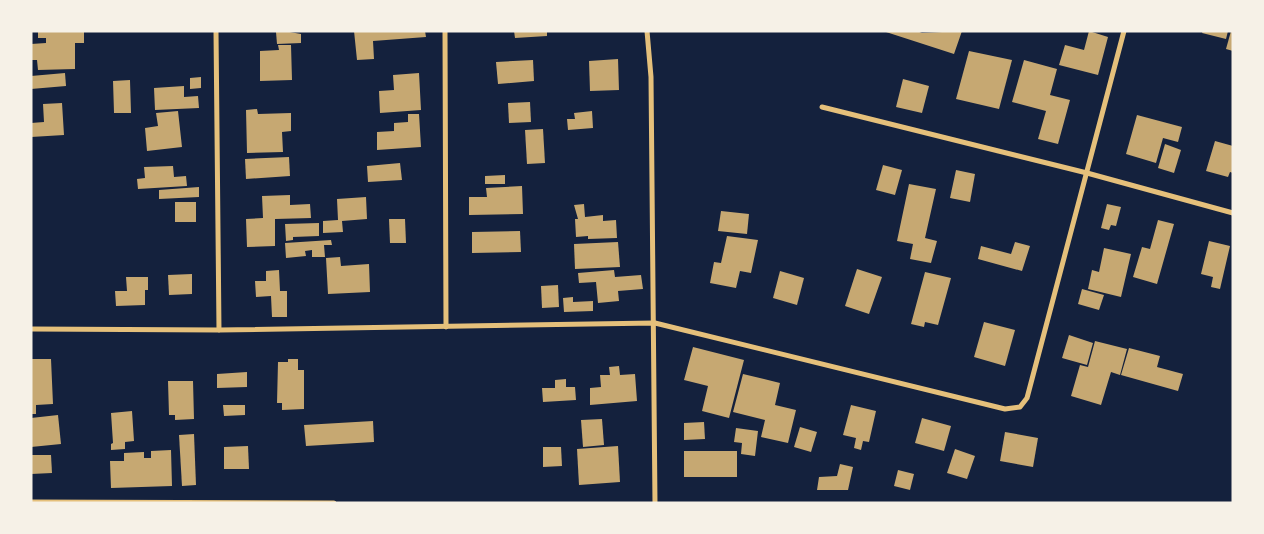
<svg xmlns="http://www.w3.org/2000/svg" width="1264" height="534" font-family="'Asap Condensed',sans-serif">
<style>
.building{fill:#c6a872}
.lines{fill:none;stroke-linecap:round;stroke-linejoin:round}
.minor{stroke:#e5c07b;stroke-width:5}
</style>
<rect width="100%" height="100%" fill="#14213d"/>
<g class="building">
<path d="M 38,31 L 84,31 L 84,43 L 75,43 L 75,69 L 38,70 L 37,60 L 31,60 L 31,44 L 46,43 L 46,38 L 38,38 Z"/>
<path d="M 284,31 L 301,34 L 301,43 L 277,44 L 276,32 Z"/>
<path d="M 354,31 L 425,31 L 426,37 L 373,41 L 374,59 L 357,60 Z"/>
<path d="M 514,31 L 547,31 L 547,36 L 515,38 Z"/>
<path d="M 917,31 L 922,33 L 962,31 L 954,54 L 886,32 Z"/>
<path d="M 1089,31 L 1108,37 L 1098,75 L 1059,65 L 1065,45 L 1084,50 Z"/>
<path d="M 1203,31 L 1228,31 L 1226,39 L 1202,33 Z"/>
<path d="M 1231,31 L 1233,31 L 1233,51 L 1226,49 Z"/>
<path d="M 278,45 L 291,45 L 292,80 L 260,81 L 260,51 L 279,50 Z"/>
<path d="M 969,51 L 1012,60 L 999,109 L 956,99 Z"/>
<path d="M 618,59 L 619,90 L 590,91 L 589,61 Z"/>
<path d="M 533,60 L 534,81 L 498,84 L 496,62 Z"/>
<path d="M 1024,60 L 1057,69 L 1050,95 L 1070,100 L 1058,144 L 1038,139 L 1046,111 L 1012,102 Z"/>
<path d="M 65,73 L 66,86 L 31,89 L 31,76 Z"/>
<path d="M 419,73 L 421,110 L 380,113 L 379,91 L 394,90 L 393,75 Z"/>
<path d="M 201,77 L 201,88 L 190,89 L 190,78 Z"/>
<path d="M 903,79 L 929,86 L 922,113 L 896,107 Z"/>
<path d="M 130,80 L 131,113 L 114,113 L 113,81 Z"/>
<path d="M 184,86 L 184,97 L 198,96 L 199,108 L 155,110 L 154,88 Z"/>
<path d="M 530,102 L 531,122 L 509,123 L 508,103 Z"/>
<path d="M 62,103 L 64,135 L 31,137 L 31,123 L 44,122 L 43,104 Z"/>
<path d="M 257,109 L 258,114 L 291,113 L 291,131 L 282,132 L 283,152 L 247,153 L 246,110 Z"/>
<path d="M 178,111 L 182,147 L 147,151 L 145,128 L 158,126 L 156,113 Z"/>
<path d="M 592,111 L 593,128 L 568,130 L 567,119 L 575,119 L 574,113 Z"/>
<path d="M 408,114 L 419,114 L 421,147 L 377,150 L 377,132 L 394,131 L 394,123 L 408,122 Z"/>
<path d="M 1137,115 L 1182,127 L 1178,142 L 1163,138 L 1156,163 L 1126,154 Z"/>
<path d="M 543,129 L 545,163 L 527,164 L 525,130 Z"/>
<path d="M 1215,141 L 1233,146 L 1233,173 L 1230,172 L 1228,177 L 1206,171 Z"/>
<path d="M 1165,144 L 1181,150 L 1174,173 L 1158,168 Z"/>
<path d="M 289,157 L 290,176 L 246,179 L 245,159 Z"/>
<path d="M 400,163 L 402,180 L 368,182 L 367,166 Z"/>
<path d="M 883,165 L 902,170 L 895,195 L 876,190 Z"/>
<path d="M 173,166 L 174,177 L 186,176 L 187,186 L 138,189 L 137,179 L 145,178 L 144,167 Z"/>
<path d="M 956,170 L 975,174 L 970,202 L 950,198 Z"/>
<path d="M 505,175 L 505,184 L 485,184 L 485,176 Z"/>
<path d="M 909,184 L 936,189 L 925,238 L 937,241 L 931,263 L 910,259 L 913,244 L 897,241 Z"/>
<path d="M 522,186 L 523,214 L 469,215 L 469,197 L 487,197 L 486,188 Z"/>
<path d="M 199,187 L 199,197 L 159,199 L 159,190 Z"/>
<path d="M 290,195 L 290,205 L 310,204 L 311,218 L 275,219 L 275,246 L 247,247 L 246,219 L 263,218 L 262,196 Z"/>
<path d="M 366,197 L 367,219 L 342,221 L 343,232 L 323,233 L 323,221 L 338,220 L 337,199 Z"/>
<rect x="175" y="202" width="21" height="20"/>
<path d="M 584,204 L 585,217 L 603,215 L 603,221 L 616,220 L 617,238 L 588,239 L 588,236 L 576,237 L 575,219 L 578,219 L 574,205 Z"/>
<path d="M 1107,204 L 1121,207 L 1116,226 L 1111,225 L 1109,230 L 1101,228 Z"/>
<path d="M 721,211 L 749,214 L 747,234 L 718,231 Z"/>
<path d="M 389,219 L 405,219 L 406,243 L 390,243 Z"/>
<path d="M 1158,220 L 1174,224 L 1157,284 L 1133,277 L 1142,247 L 1150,249 Z"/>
<path d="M 319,223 L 319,236 L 293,237 L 293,240 L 286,241 L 285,224 Z"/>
<path d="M 520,231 L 521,252 L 472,253 L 472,232 Z"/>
<path d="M 727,236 L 758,240 L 751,273 L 740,271 L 736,288 L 710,283 L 714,262 L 721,263 Z"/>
<path d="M 331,240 L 332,245 L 324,245 L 325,257 L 312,257 L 312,250 L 305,251 L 306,256 L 286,258 L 285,243 Z"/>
<path d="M 1209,241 L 1230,246 L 1220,289 L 1211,287 L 1213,277 L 1201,274 Z"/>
<path d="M 618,242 L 620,267 L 575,269 L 574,244 Z"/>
<path d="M 1015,242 L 1030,246 L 1022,271 L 978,259 L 981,246 L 1011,254 Z"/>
<path d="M 1104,248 L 1131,254 L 1121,297 L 1088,289 L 1092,270 L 1099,272 Z"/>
<path d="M 340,257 L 341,266 L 369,264 L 370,292 L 328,294 L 326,258 Z"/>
<path d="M 857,269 L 882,277 L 869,314 L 845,306 Z"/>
<path d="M 279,270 L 280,291 L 287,291 L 287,317 L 272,317 L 271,296 L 256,297 L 255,281 L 266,281 L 266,271 Z"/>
<path d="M 614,270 L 615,277 L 641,275 L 643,289 L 618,291 L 619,301 L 598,303 L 596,282 L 579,283 L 578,273 Z"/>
<path d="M 780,271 L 804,278 L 797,305 L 773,298 Z"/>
<path d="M 925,272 L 951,278 L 938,325 L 925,322 L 924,327 L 911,324 Z"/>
<path d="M 192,274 L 192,294 L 169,295 L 168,275 Z"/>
<path d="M 126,277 L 148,277 L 148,290 L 145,290 L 145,305 L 116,306 L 115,291 L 127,291 Z"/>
<path d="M 558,285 L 559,307 L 542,308 L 541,286 Z"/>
<path d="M 1082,289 L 1104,295 L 1099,310 L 1078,304 Z"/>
<path d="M 573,297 L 573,302 L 593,301 L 593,311 L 564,312 L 563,298 Z"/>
<path d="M 984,322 L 1015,330 L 1005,366 L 974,357 Z"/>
<path d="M 1069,335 L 1093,343 L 1087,365 L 1062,358 Z"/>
<path d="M 1095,341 L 1127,349 L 1120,375 L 1111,372 L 1101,405 L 1071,396 L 1080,365 L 1088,367 Z"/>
<path d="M 693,347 L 744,360 L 729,418 L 702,411 L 708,386 L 684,380 Z"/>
<path d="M 1129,348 L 1160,356 L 1157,367 L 1183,374 L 1178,391 L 1121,375 Z"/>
<path d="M 31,359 L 51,359 L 53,404 L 36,405 L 36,414 L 31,414 Z"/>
<path d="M 288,359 L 298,359 L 298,370 L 304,370 L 304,409 L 282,410 L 282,403 L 277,403 L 278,362 L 288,362 Z"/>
<path d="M 619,366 L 620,375 L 635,374 L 637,401 L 590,405 L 590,388 L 601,387 L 600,375 L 610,375 L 609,367 Z"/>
<path d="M 247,372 L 247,387 L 217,388 L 217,374 Z"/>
<path d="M 743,374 L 780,383 L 775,405 L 796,410 L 788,443 L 761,437 L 765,420 L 733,412 Z"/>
<path d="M 566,379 L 566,387 L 575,387 L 576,400 L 543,402 L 542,388 L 555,388 L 555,380 Z"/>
<path d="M 168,381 L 193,381 L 194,419 L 175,420 L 175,415 L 169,415 Z"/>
<path d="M 223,405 L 245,405 L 245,415 L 224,416 Z"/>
<path d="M 851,405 L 876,411 L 869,442 L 863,441 L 861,450 L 854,448 L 856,438 L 843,435 Z"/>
<path d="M 132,411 L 134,441 L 125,442 L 125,449 L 111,450 L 111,444 L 113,443 L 111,413 Z"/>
<path d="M 58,415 L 61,444 L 31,447 L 31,418 Z"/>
<path d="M 922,418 L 951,426 L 944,451 L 915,443 Z"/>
<path d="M 602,419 L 604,445 L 583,447 L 581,420 Z"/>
<path d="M 373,421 L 374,442 L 306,446 L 304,425 Z"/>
<path d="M 704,422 L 705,439 L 684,440 L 684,423 Z"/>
<path d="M 800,427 L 817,432 L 811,452 L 794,447 Z"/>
<path d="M 736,428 L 758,431 L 755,456 L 741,454 L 742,443 L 734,442 Z"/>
<path d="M 1005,432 L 1038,438 L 1033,467 L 1000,461 Z"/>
<path d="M 194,434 L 196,485 L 182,486 L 179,435 Z"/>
<path d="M 248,446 L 249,469 L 224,469 L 224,447 Z"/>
<path d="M 618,446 L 620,482 L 579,485 L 577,449 Z"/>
<path d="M 543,447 L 561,447 L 562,466 L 543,467 Z"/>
<path d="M 955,449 L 975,456 L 967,479 L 947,473 Z"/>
<path d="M 171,450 L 172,486 L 111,488 L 110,461 L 124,461 L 124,453 L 144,452 L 144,458 L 151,458 L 151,451 Z"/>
<rect x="684" y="451" width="53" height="26"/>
<path d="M 31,455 L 51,455 L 52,473 L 31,474 Z"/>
<path d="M 840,464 L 853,467 L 848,490 L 817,490 L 819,477 L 837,476 Z"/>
<path d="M 898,470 L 914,474 L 910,490 L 894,486 Z"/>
</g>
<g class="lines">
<g class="minor">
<path d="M 216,31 L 219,330"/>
<path d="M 445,31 L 446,327"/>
<path d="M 647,31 L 651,77 L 655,503"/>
<path d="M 822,107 L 1087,173 L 1233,213"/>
<path d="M 31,329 L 219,330 L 655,323 L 1005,409 L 1020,407 L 1027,398 L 1124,31"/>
<path d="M 31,502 L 334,503"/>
</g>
</g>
<rect width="1264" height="534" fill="none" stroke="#f6f1e7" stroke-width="65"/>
</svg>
